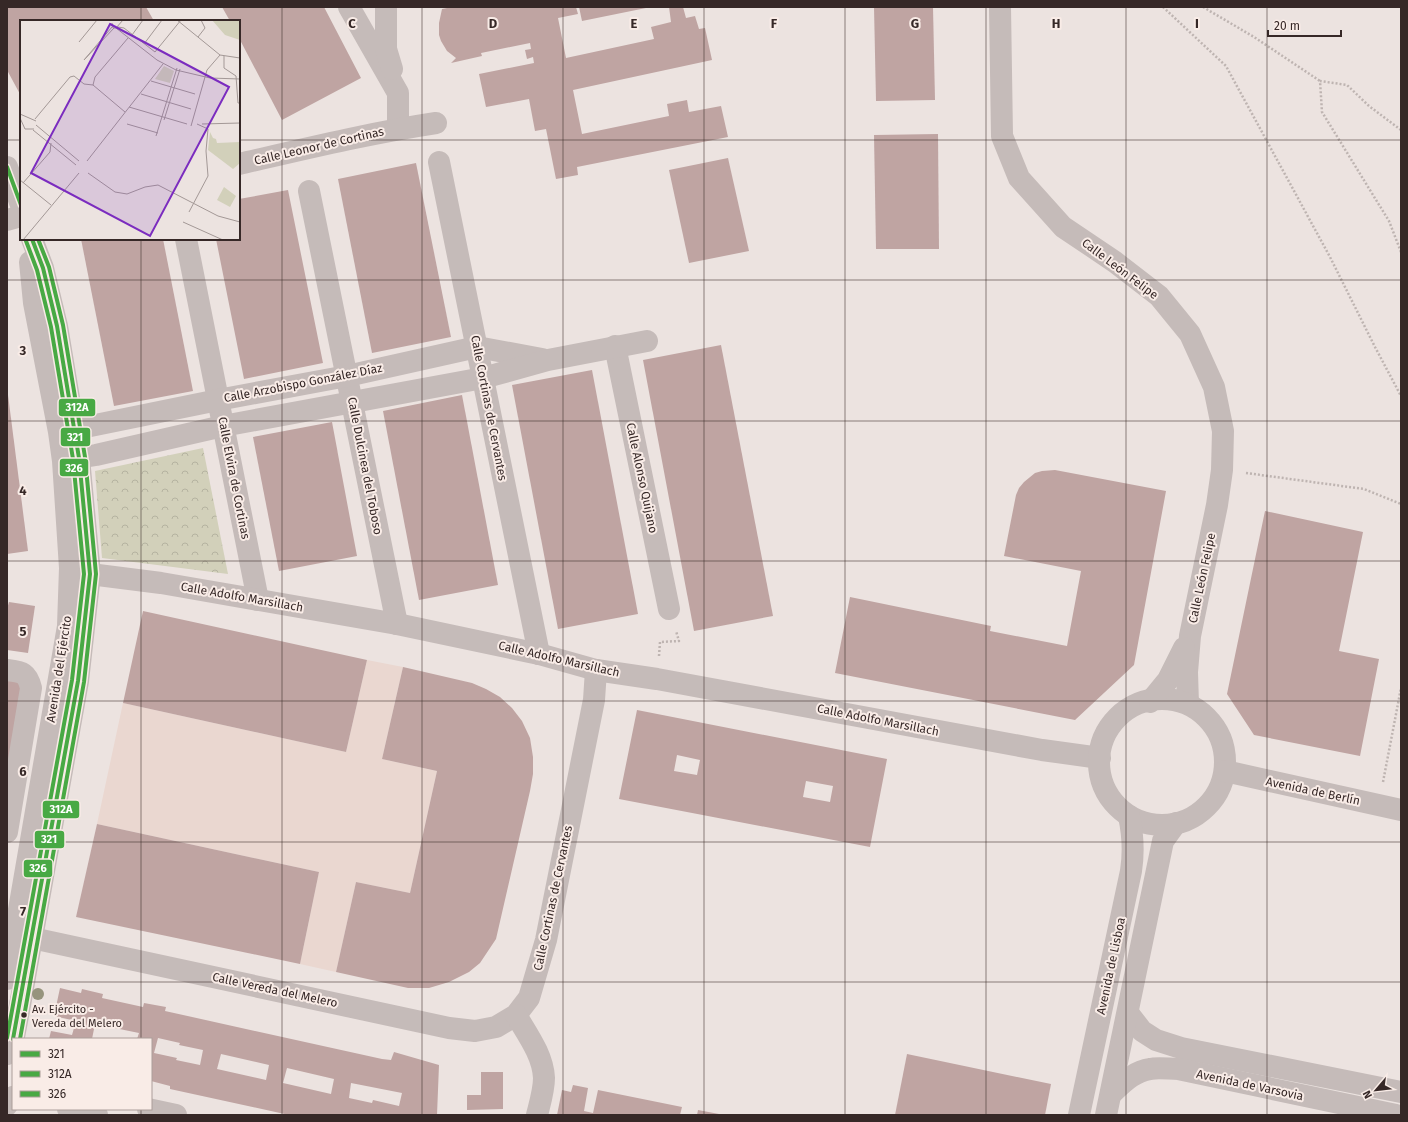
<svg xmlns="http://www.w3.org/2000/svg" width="1408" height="1122" font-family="'Fira Sans',sans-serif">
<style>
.forest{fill:url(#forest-crowns)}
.plaza{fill:#ead7d0}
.building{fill:#bfa4a2;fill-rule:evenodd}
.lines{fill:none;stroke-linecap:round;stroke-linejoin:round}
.path{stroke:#beb4b1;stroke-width:2.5;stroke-dasharray:2 2;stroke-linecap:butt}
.minor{stroke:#c5bbb9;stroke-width:22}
.bus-1-casing{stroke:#f9ece7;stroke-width:7}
.bus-2-casing{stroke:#f9ece7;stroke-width:7}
.bus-3-casing{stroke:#f9ece7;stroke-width:7}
.bus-1{stroke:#48a944;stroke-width:4}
.bus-2{stroke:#48a944;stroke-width:4}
.bus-3{stroke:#48a944;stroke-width:4}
.tree{fill:#96947d}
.grid{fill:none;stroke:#362827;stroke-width:1;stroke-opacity:0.55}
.bus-dot{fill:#362827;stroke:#f9ece7;stroke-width:1.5}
.labels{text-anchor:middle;stroke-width:4;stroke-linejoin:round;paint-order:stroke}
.bus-label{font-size:11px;fill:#362827;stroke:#f9ece7;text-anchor:start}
.street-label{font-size:12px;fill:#362827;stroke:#f9ece7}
.inset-road{fill:none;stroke:#a39896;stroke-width:1}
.view{fill:#7b2cbf;fill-opacity:0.15;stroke:#7b2cbf;stroke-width:2}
.inset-edge{fill:none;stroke:#362827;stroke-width:2}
.grid-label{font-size:13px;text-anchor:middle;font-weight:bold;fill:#362827;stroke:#f9ece7;stroke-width:4;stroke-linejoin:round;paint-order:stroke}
.line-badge{stroke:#f9ece7;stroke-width:1.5}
.badge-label{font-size:11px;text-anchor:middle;font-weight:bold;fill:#fff}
</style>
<defs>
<pattern id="forest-crowns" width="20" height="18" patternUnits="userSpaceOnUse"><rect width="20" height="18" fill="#d2d0ba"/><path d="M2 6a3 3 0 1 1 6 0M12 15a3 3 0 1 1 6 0" fill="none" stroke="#b5b3a0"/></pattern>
</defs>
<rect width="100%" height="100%" fill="#ece3e0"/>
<path class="forest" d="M 203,448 L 228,574 L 102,558 L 95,471 Z"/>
<path class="plaza" d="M 367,660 L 403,667 L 382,759 L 437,771 L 410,893 L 356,882 L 336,972 L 300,964 L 319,872 L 97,824 L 123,703 L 346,752 Z"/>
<g class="building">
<path d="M 7,7 L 146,7 L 154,21 L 21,21 L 21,96 L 7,70 Z"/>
<path d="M 222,7 L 324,7 L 361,78 L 282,120 L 239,38 L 239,21 L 230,21 Z"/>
<path d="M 452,7 L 576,7 L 578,14 L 558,18 L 566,58 L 654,39 L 651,27 L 671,22 L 669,7 L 683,7 L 686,18 L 695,16 L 699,29 L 705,28 L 712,60 L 573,90 L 582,134 L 669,116 L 667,104 L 687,100 L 689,112 L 721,106 L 728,137 L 577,167 L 578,175 L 556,179 L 546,129 L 535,131 L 529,99 L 486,107 L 479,74 L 534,63 L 533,57 L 527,59 L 525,50 L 531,49 L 530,43 L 481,53 L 482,56 L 451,63 L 456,58 L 447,51 L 441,41 L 439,35 L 439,23 L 442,9 Z"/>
<path d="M 579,7 L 646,7 L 646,8 L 582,21 Z"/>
<path d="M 874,7 L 933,7 L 935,100 L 876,101 Z"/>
<path d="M 938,134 L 939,249 L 876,249 L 874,135 Z"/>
<path d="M 728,158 L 749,251 L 689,263 L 669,170 Z"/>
<path d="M 416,163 L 451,337 L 372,353 L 338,179 Z"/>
<path d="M 288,190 L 323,363 L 244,379 L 216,239 L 239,239 L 239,199 Z"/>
<path d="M 81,239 L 163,239 L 193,391 L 114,406 Z"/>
<path d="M 721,345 L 773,616 L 694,631 L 643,360 Z"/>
<path d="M 592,370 L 638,614 L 558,629 L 512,385 Z"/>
<path d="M 7,387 L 28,551 L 7,554 Z"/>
<path d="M 462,395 L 498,585 L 419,600 L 383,411 Z"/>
<path d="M 332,422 L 357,556 L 279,571 L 253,437 Z"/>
<path d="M 1055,470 L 1166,491 L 1134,665 L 1075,720 L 835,673 L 850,597 L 991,626 L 990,631 L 1067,646 L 1081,571 L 1004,556 L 1016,495 L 1019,488 L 1024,482 L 1035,473 L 1042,471 Z"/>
<path d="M 1265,511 L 1363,532 L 1339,651 L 1379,659 L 1360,756 L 1254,735 L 1227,694 Z"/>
<path d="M 9,602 L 35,606 L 28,653 L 7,650 L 7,609 Z"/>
<path d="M 143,611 L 367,660 L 346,752 L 123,703 Z"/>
<path d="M 403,667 L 472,683 L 486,689 L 500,697 L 512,708 L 522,721 L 530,738 L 533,757 L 533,774 L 530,791 L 496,939 L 480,963 L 469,972 L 449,982 L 429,988 L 408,988 L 336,972 L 356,882 L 410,893 L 437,771 L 382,759 Z"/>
<path d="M 7,679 L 22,682 L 7,771 Z"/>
<path d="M 637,710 L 887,759 L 870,847 L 619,799 ZM 677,755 L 700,760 L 697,775 L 674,771 ZM 806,781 L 833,786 L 830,802 L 803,797 Z"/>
<path d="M 97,824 L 319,872 L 300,964 L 76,917 Z"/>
<path d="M 60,988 L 81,993 L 82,989 L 103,994 L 102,998 L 143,1007 L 144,1003 L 166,1007 L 165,1011 L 382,1059 L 391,1060 L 394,1052 L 439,1065 L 437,1115 L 289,1115 L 170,1089 L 170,1086 L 151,1081 L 151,1039 L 137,1039 L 139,1033 L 95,1024 L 92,1039 L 49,1039 L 51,1031 L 72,1035 L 76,1021 L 54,1016 ZM 158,1038 L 180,1043 L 179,1045 L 203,1050 L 200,1065 L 176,1060 L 177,1058 L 154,1053 ZM 221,1054 L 269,1065 L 266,1080 L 217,1069 ZM 287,1068 L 334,1079 L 331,1094 L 283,1083 ZM 351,1083 L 402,1093 L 399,1106 L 373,1100 L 372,1103 L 349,1098 Z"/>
<path d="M 907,1054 L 1051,1084 L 1045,1115 L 895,1115 Z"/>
<path d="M 481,1072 L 503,1072 L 503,1109 L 467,1110 L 467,1095 L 481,1095 Z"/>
<path d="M 573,1085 L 588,1088 L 584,1111 L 593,1113 L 598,1090 L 682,1107 L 680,1115 L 557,1115 L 562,1090 L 571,1092 Z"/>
<path d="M 698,1110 L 719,1114 L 719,1115 L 697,1115 Z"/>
</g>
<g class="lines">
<g class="path">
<path d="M 1163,7 L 1226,66 L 1330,257 L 1375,347 L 1401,396"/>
<path d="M 1203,7 L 1254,37 L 1320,81"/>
<path d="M 1401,130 L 1369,106 L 1347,85 L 1320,81 L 1322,112 L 1389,221 L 1401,252"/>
<path d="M 1246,473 L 1364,489 L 1401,504"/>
<path d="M 659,656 L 660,642 L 679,641 L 676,631"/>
<path d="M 1383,782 L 1401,688"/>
</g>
<g class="minor">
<path d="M 349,7 L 398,93 L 398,129"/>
<path d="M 386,7 L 386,49 L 392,69"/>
<path d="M 1000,7 L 1002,136 L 1019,178 L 1063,227 L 1115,262 L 1159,296 L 1190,334 L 1214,387 L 1223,431 L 1222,470 L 1217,505 L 1190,636 L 1187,672 L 1188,704"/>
<path d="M 439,162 L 539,654"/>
<path d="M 239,164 C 304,149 370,133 436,123"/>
<path d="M 7,167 L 21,205"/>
<path d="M 309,191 L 397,624"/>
<path d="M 7,220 L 21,216"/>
<path d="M 186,239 L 258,600"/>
<path d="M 615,346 L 669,609"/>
<path d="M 61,432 L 218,400 L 347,376 L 477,347 L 542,359"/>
<path d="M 65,460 L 96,455 L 223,426 L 483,378 L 548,360 L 647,341"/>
<path d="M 90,574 L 161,583 L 397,624 L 539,654 L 596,670 L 657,679 L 1042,750 L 1100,758"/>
<path d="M 7,670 C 22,672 27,672 31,688 L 7,832"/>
<circle cx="1162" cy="762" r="63"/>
<path d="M 1150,702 L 1168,680 L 1184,648"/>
<path d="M 1225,771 L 1401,810"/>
<path d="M 32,938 L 449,1028 L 475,1031 L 496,1027 L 516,1015 L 529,998 L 546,940 L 594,700 L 596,670"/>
<path d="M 7,979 L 68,626 L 70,568 L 63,461 L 59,432 L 34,303 L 30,262"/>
<path d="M 1128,1013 L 1142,1031 L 1156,1040 L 1181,1048 L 1401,1092"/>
<path d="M 516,1015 C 527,1034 543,1055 544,1078 C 544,1090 540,1103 537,1115"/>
<path d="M 7,1054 L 14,1037 L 20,1005 L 78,681 L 90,574 L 79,458 L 57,326 L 43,268 L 32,239"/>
<path d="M 1111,1094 C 1122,1084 1134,1071 1150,1069 C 1158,1067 1169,1069 1178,1069 L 1396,1115"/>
<path d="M 7,1105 L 13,1097"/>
<path d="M 68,1109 L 97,1115"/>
<path d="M 148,1109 L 176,1115"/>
<path d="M 1079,1115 L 1131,871 C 1134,852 1133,835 1129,816"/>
<path d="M 1106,1115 L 1163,841 L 1176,823"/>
</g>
<defs>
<g id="bus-1">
<path d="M 7,167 L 21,205"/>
<path d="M 13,1039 L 78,681 L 90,574 L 79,458 L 57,326 L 43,268 L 32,239"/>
</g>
<path id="bus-2" d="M 20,1039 L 84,682 L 96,574 L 85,457 L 63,325 L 49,267 L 38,239"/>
<path id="bus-3" d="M 7,1038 L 72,680 L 84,574 L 73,459 L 51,327 L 37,270 L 26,241"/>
</defs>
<use href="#bus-1" class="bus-1-casing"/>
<use href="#bus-2" class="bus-2-casing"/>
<use href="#bus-3" class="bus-3-casing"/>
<use href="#bus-1" class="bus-1"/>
<use href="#bus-2" class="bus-2"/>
<use href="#bus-3" class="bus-3"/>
</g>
<circle class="tree" cx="38" cy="994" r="6"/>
<path class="grid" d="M 141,7 L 141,21M 282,7 L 282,1115M 422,7 L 422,1115M 563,7 L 563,1115M 704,7 L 704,1115M 845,7 L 845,1115M 986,7 L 986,1115M 1126,7 L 1126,1115M 1267,7 L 1267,1115M 7,140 L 21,140M 239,140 L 1401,140M 141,239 L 141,1039M 7,280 L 1401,280M 7,421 L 1401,421M 7,561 L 1401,561M 7,701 L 1401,701M 7,842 L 1401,842M 7,982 L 1401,982M 141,1109 L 141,1115"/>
<circle class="bus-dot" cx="24" cy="1015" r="3.5"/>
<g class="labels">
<g class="bus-label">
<text x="32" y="1013">Av. Ejército -<tspan x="32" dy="14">Vereda del Melero</tspan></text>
</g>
<g class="street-label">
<text transform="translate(319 146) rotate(-13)" y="4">Calle Leonor de Cortinas</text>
<text transform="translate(1120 269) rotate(37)" y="4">Calle León Felipe</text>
<text transform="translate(303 383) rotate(-11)" y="4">Calle Arzobispo González Díaz</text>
<text transform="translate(489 408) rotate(79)" y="4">Calle Cortinas de Cervantes</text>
<text transform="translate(365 466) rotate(79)" y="4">Calle Dulcinea del Toboso</text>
<text transform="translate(234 478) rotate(79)" y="4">Calle Elvira de Cortinas</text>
<text transform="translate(642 478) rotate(78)" y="4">Calle Alonso Quijano</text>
<text transform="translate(1202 578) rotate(-78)" y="4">Calle León Felipe</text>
<text transform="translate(242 597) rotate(10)" y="4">Calle Adolfo Marsillach</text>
<text transform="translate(559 659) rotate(13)" y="4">Calle Adolfo Marsillach</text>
<text transform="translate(59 669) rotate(-81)" y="4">Avenida del Ejército</text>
<text transform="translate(878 720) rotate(11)" y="4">Calle Adolfo Marsillach</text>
<text transform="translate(1313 791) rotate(12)" y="4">Avenida de Berlín</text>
<text transform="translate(553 898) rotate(-78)" y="4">Calle Cortinas de Cervantes</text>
<text transform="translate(1111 966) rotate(-78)" y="4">Avenida de Lisboa</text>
<text transform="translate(275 990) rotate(12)" y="4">Calle Vereda del Melero</text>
<text transform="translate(1250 1085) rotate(12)" y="4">Avenida de Varsovia</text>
</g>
</g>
<g transform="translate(20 20)">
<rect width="220" height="220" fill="#ece3e0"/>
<path d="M 204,167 L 216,176 L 210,187 L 197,180 Z" fill="#d2d0ba"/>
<path d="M 192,0 L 220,0 L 220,20 L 205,15 ZM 144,46 L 154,51 L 150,63 L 135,59 ZM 190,112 L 193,118 L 196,119 L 197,123 L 220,122 L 220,143 L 213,149 L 188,130 Z" fill="#d2d0ba"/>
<path class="inset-road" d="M 157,0 L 200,35 L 220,38M 92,3 L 93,8 L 96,8 L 103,0M 92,7 L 64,40 L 94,8M 98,7 L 104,8 L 135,32 L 161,0M 96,8 L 137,40 L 156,50 L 190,58 L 220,59M 112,15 L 123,0M 178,17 L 185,8 L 181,0M 59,22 L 77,0M 124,24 L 142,0M 204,36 L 204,48 L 216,56 L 218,83 L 220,83M 131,61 L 175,74M 73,65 L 75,57 L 108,18M 73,65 L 105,92M 121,74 L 171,89M 109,87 L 167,104M 0,94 L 16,101M 0,98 L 5,109 L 14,109M 15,99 L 50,57 L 54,56 L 64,64 L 73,65M 144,100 L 160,49M 107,104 L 138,113M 182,104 L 220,103M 16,105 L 59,141M 171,106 L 187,50 L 200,35M 13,110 L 56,145M 136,116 L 157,48M 67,141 L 143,44M 68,153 L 95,172 L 107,174 L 125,167 L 138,165 L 198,196 L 220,202M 0,160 L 31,185M 3,163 L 30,132 L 31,123M 169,192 L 188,156 L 186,131 L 188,109 L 177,104M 163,202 L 203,220M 3,220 L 59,153"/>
<path class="view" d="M 90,4 L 209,67 L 130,216 L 11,153 Z"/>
<rect width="220" height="220" class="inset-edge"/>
</g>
<g class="grid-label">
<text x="352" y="28">C</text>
<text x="493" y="28">D</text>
<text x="634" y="28">E</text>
<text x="774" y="28">F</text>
<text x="915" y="28">G</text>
<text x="1056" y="28">H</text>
<text x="1197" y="28">I</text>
<text x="23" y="355">3</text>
<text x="23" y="495">4</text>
<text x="23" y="636">5</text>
<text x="23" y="776">6</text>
<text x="23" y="916">7</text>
</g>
<g class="line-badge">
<rect x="58" y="398" width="38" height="19" rx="4" fill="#48a944"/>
<rect x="60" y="427" width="31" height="20" rx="4" fill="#48a944"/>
<rect x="59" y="458" width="30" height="19" rx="4" fill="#48a944"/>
<rect x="42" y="800" width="38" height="19" rx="4" fill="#48a944"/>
<rect x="34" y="830" width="31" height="19" rx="4" fill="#48a944"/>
<rect x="23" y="859" width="30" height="19" rx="4" fill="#48a944"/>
</g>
<g class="badge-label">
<text x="77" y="411">312A</text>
<text x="75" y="441">321</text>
<text x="74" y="472">326</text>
<text x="61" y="813">312A</text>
<text x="49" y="843">321</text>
<text x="38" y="872">326</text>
</g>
<rect width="1408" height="1122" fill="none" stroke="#362827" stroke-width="16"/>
<rect x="12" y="1038" width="140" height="72" fill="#f9ece7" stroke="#ab9e9a"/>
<rect x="20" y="1051" width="20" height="6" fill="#48a944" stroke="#ab9e9a"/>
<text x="48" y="1058" font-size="12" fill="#362827">321</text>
<rect x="20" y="1071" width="20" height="6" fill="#48a944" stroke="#ab9e9a"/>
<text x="48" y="1078" font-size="12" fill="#362827">312A</text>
<rect x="20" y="1091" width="20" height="6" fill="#48a944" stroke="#ab9e9a"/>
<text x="48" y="1098" font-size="12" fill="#362827">326</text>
<g transform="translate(1376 1090) rotate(242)" stroke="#f9ece7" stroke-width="3" paint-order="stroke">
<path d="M0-3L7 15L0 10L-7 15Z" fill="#362827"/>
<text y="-6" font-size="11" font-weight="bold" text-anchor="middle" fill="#362827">N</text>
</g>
<path d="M1268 30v6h73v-6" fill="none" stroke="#362827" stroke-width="2"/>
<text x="1274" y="30" font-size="12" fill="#362827" stroke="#f9ece7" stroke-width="3" paint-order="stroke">20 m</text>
</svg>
